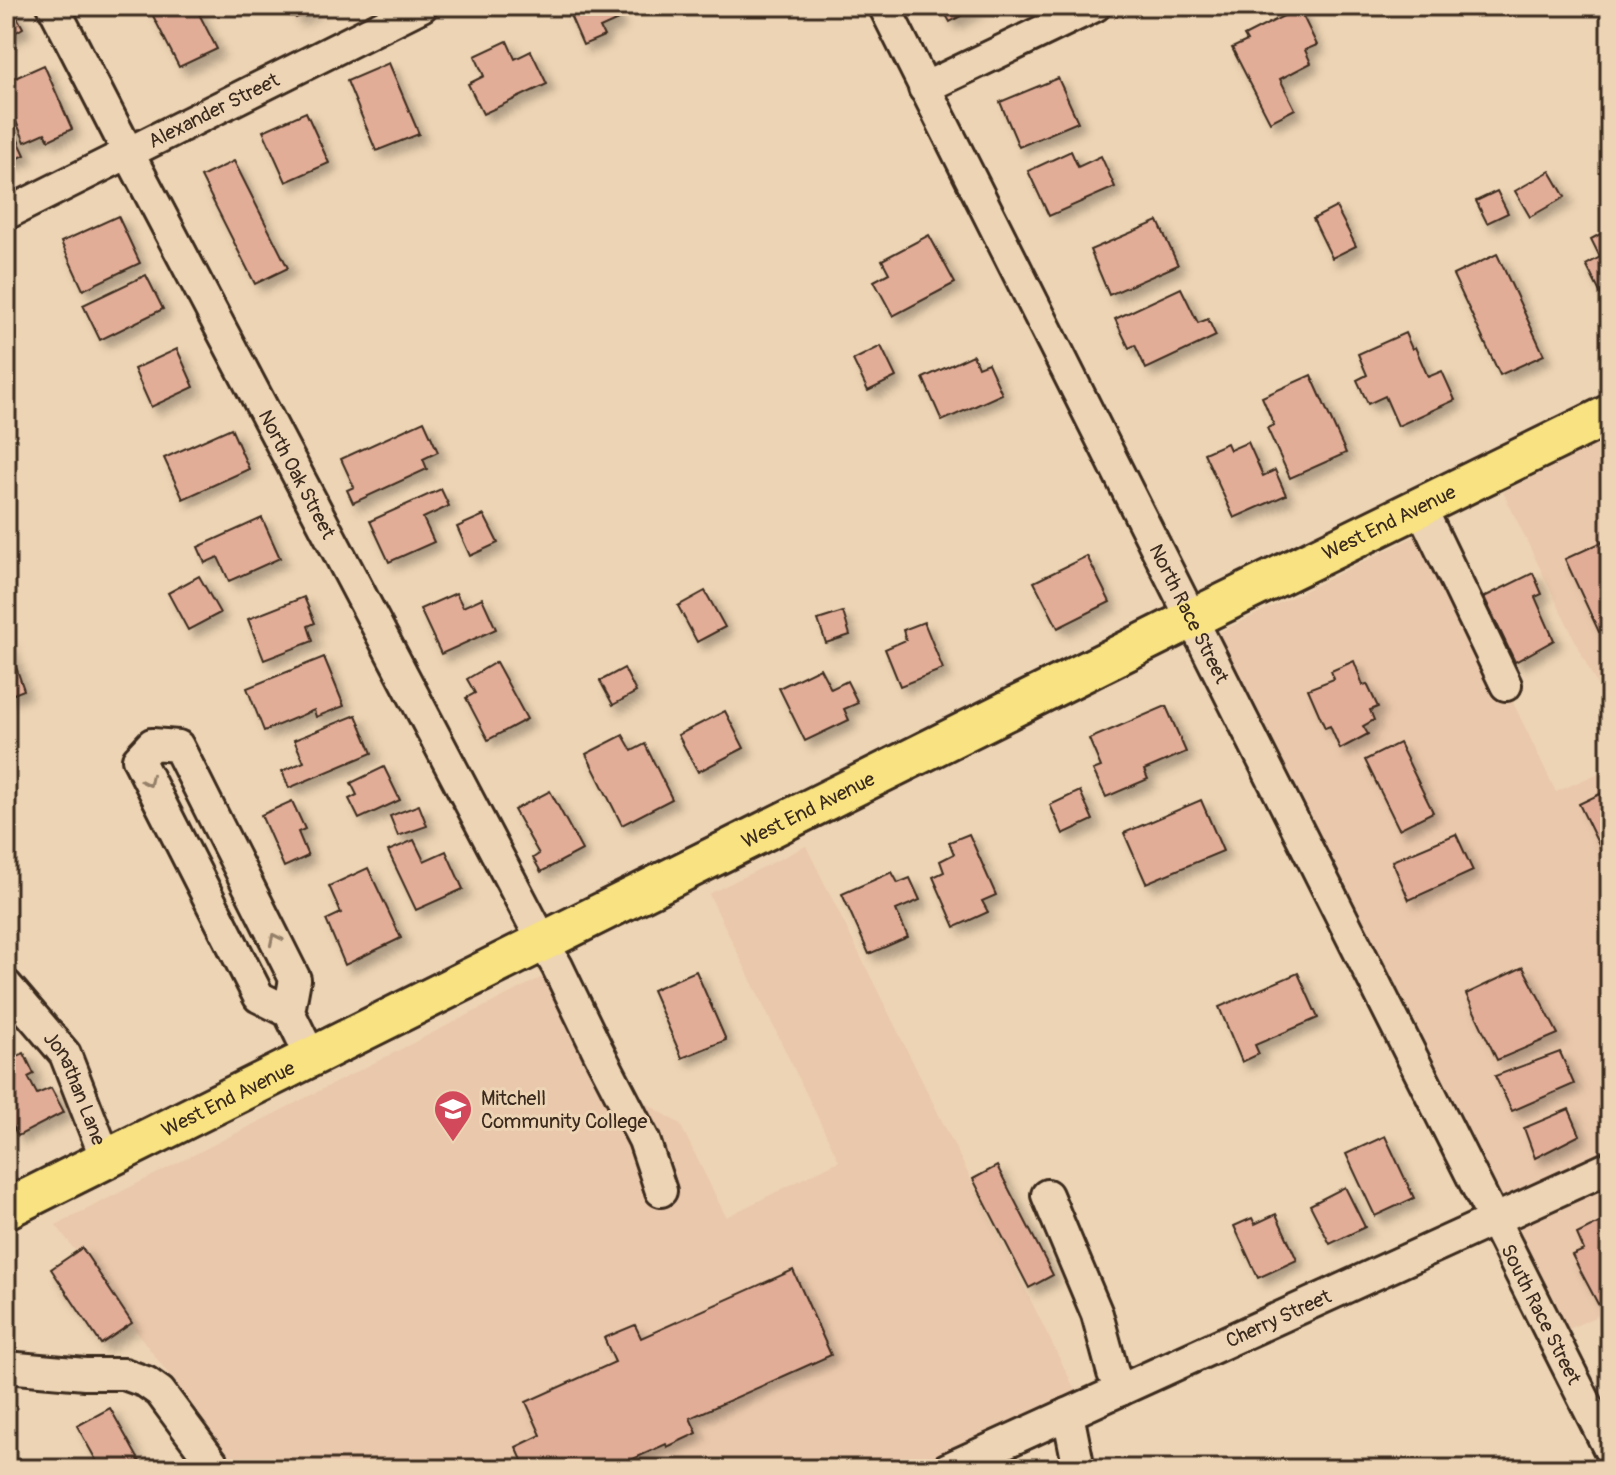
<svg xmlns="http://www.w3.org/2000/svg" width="1616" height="1475" font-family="Pangolin,sans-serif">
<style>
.built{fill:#eac8ab}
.building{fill:#e2ad97;stroke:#3b2a1e;stroke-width:2;filter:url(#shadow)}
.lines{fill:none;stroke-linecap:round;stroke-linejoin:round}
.minor-casing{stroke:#3b2a1e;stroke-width:36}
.major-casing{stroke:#3b2a1e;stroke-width:44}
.minor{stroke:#edd4b4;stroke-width:30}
.major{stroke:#f8e281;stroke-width:38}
.oneway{stroke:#947f69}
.labels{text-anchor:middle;stroke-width:6;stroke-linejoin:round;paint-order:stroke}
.street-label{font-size:20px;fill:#3b2a1e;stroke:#edd4b4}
.poi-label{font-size:20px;fill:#3b2a1e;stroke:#edd4b4;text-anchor:start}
</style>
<defs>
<filter id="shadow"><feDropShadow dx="7" dy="7" stdDeviation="4" flood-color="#0004"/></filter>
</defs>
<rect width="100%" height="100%" fill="#edd4b4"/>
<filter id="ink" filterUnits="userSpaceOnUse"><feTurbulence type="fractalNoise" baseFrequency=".0125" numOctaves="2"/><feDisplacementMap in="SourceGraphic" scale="16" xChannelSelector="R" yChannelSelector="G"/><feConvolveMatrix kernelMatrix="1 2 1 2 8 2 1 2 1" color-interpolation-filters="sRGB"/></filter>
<g filter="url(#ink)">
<g class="built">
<path d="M 1610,438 L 1610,712 L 1503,492 Z"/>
<path d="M 1430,529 L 1556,792 L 1610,768 L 1610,1310 L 1560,1333 L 1216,634 Z"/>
<path d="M 806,846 L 1080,1400 L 929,1469 L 240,1469 L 56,1225 L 562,967 L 620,1087 L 680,1124 L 726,1217 L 839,1161 L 709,894 Z"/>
</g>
<g class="building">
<path d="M 6,6 L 11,6 L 23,28 L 6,38 Z"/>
<path d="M 148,6 L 195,6 L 217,49 L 179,67 Z"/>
<path d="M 289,6 L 317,6 L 296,18 Z"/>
<path d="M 566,6 L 612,6 L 618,20 L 600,28 L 604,36 L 583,45 Z"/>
<path d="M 941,6 L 979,6 L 950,22 Z"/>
<path d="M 1299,8 L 1317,45 L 1305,50 L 1311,63 L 1280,79 L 1295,109 L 1270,122 L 1232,48 L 1247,41 L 1244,36 Z"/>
<path d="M 507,41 L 515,59 L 531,51 L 547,84 L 483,114 L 468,84 L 484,76 L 475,56 Z"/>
<path d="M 389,63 L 419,134 L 376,151 L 347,81 Z"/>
<path d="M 44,65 L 72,129 L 49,140 L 45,133 L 25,142 L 6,99 L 6,82 Z"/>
<path d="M 1058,78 L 1078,122 L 1019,147 L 1000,102 Z"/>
<path d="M 306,112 L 329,163 L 286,182 L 263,131 Z"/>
<path d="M 6,114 L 25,155 L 6,164 Z"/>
<path d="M 1071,151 L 1078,167 L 1101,156 L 1115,187 L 1049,216 L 1028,171 Z"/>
<path d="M 234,161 L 288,268 L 255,284 L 201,177 Z"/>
<path d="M 1550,171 L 1565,197 L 1530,217 L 1515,191 Z"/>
<path d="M 1497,191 L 1508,213 L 1487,223 L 1476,201 Z"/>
<path d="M 1336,207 L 1356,246 L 1332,258 L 1313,219 Z"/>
<path d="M 118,216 L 140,263 L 83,290 L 61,242 Z"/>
<path d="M 1158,221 L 1178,265 L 1109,295 L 1090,250 Z"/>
<path d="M 1610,229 L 1610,312 L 1586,265 L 1600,257 L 1591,239 Z"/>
<path d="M 929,235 L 955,283 L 893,316 L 874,281 L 889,273 L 882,260 Z"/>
<path d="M 1497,254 L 1544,355 L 1500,375 L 1453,275 Z"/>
<path d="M 146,275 L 163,309 L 100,340 L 83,305 Z"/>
<path d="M 1181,288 L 1198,323 L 1208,319 L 1216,336 L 1146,369 L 1135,345 L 1129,348 L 1115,319 Z"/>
<path d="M 1405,333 L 1412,349 L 1415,347 L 1428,377 L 1442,371 L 1455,400 L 1398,426 L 1385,396 L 1368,404 L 1357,380 L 1367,375 L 1358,354 Z"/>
<path d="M 881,346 L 896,377 L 868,391 L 853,360 Z"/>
<path d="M 177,349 L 194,387 L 151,407 L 134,369 Z"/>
<path d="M 973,355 L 978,367 L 988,363 L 1002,394 L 942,421 L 923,378 Z"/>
<path d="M 1311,375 L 1346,453 L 1290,478 L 1267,428 L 1274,425 L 1262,397 Z"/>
<path d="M 424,421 L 438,452 L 423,459 L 427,469 L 353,503 L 347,490 L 354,487 L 341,459 Z"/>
<path d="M 231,428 L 249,469 L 183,499 L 164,458 Z"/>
<path d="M 1248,442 L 1263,476 L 1275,470 L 1286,495 L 1234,518 L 1204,453 L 1227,443 L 1230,450 Z"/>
<path d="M 441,489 L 449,506 L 423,518 L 434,542 L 389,562 L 370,521 Z"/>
<path d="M 484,515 L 498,543 L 470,556 L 457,527 Z"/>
<path d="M 262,518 L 280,558 L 229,581 L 218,557 L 205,563 L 198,547 Z"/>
<path d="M 1602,542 L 1610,559 L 1610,627 L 1599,632 L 1565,559 Z"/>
<path d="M 1087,556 L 1110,602 L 1058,628 L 1034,582 Z"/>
<path d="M 1533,573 L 1542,594 L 1535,597 L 1554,640 L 1515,662 L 1484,597 Z"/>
<path d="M 199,576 L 220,613 L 188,630 L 168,593 Z"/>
<path d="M 705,591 L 725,627 L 697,642 L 678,606 Z"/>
<path d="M 456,593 L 463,607 L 482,598 L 496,629 L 441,654 L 420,609 Z"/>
<path d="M 304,597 L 315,623 L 308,626 L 313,641 L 264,660 L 248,619 Z"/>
<path d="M 843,612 L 850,635 L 826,643 L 818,620 Z"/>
<path d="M 924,622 L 943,669 L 900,686 L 885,649 L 906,640 L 903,630 Z"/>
<path d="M 6,638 L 24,690 L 6,697 Z"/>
<path d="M 324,657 L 344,706 L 316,717 L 314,710 L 264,731 L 247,688 Z"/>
<path d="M 1354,661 L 1363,685 L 1367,684 L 1378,707 L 1370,710 L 1374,720 L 1363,726 L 1368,734 L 1340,749 L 1330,726 L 1325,728 L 1308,689 L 1334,679 L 1331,671 Z"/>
<path d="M 496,662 L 527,719 L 488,740 L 466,698 L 475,693 L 467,679 Z"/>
<path d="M 624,668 L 636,692 L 613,705 L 600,681 Z"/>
<path d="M 820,668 L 831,689 L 847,681 L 858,703 L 844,709 L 849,720 L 805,741 L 779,688 Z"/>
<path d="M 1166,706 L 1186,752 L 1144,770 L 1148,779 L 1106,797 L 1093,770 L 1101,767 L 1089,739 Z"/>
<path d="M 725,711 L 744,748 L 698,772 L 678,735 Z"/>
<path d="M 356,715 L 372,753 L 289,788 L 282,771 L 304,762 L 294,740 Z"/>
<path d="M 623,735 L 632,751 L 645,744 L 672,799 L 622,825 L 586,754 Z"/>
<path d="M 1399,743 L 1433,812 L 1399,829 L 1365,760 Z"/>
<path d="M 384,767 L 400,800 L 359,819 L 349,799 L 357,795 L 351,783 Z"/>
<path d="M 1610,789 L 1610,868 L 1579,804 Z"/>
<path d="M 550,791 L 582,850 L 541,872 L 533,858 L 539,854 L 514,810 Z"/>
<path d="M 1080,791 L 1093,820 L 1063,834 L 1050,805 Z"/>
<path d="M 1201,800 L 1223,851 L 1146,883 L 1124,833 Z"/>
<path d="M 292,801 L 305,829 L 298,832 L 308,856 L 284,867 L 261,815 Z"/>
<path d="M 419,805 L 427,826 L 398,836 L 390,816 Z"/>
<path d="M 969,834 L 996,895 L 982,901 L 988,912 L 955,927 L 933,877 L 944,872 L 940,861 L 954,854 L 949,842 Z"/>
<path d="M 1456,834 L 1473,871 L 1409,900 L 1392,861 Z"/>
<path d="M 414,840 L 424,861 L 446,851 L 463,889 L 416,910 L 388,851 Z"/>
<path d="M 368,868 L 401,938 L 345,965 L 326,920 L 341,913 L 329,886 Z"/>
<path d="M 892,872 L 898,883 L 910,878 L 920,900 L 896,910 L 908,937 L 869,954 L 842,894 Z"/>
<path d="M 1523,967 L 1558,1034 L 1497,1060 L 1466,994 Z"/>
<path d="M 696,971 L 726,1040 L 682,1058 L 652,990 Z"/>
<path d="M 1298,973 L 1318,1018 L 1255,1045 L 1259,1054 L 1242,1062 L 1219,1007 Z"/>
<path d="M 1560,1052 L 1574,1084 L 1512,1111 L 1495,1076 Z"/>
<path d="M 24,1053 L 34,1074 L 28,1077 L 37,1094 L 51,1088 L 64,1112 L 18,1136 L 6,1113 L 6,1061 Z"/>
<path d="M 1569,1109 L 1580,1135 L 1535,1158 L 1524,1128 Z"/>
<path d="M 1385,1136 L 1414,1198 L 1375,1216 L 1346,1154 Z"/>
<path d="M 997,1166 L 1053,1275 L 1029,1288 L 973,1179 Z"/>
<path d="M 1345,1187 L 1365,1227 L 1330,1244 L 1310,1205 Z"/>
<path d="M 1276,1214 L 1297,1260 L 1258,1278 L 1234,1226 L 1252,1218 L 1255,1224 Z"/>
<path d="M 1605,1220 L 1610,1231 L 1610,1297 L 1598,1304 L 1572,1255 L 1584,1250 L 1577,1234 Z"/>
<path d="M 82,1248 L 132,1323 L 101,1344 L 51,1269 Z"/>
<path d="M 793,1270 L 831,1355 L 690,1418 L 697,1433 L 667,1447 L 666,1444 L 611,1469 L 526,1469 L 516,1447 L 541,1435 L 526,1402 L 615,1362 L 604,1338 L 635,1325 L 641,1338 Z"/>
<path d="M 110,1408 L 144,1469 L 101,1469 L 77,1426 Z"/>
</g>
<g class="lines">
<defs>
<g id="minor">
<path id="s1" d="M 53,6 L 129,154 L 543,942 L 557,966 L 598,1051 L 644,1140 L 661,1191"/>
<path id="s2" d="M 884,6 L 1610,1451"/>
<path d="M 924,88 L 1095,6"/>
<path id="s3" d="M 6,214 L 422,6"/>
<path d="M 1421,508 L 1506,685"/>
<path id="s4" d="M 6,985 L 65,1054 L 106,1159"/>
<path d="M 289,1012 L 259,997 L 138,759 L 152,744 L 178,746 L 295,979 L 289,1012 L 311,1057"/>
<path d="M 1047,1195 L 1097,1314 L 1113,1373 L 1121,1390"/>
<path d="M 6,1367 L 85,1374 L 124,1374 L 146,1382 L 160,1392 L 217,1469"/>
<path d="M 1068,1414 L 1079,1469"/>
<path id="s5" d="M 947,1469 L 1610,1167"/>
</g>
<g id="major">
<path id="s6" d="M 6,1209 L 1193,618 L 1610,414"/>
</g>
</defs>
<use href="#minor" class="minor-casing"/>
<use href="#major" class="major-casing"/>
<use href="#minor" class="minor"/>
<use href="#major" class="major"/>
</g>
<defs><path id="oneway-chevron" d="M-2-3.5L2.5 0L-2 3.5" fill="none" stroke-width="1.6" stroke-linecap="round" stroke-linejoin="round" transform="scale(2)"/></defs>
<g class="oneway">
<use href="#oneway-chevron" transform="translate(148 781) rotate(64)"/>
<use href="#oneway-chevron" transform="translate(275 939) rotate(-116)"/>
</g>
</g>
<defs>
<symbol id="university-pin" viewBox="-11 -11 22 30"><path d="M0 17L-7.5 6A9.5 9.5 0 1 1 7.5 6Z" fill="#d1495b" stroke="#edd4b4"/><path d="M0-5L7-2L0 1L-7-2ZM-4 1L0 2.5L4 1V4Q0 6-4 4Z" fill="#fff"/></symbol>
</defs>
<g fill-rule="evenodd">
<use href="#university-pin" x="431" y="1087" width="44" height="60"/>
</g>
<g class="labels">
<g class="street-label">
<text dy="7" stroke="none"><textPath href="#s3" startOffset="232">Alexander Street</textPath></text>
<text dy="7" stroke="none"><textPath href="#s1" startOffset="528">North Oak Street</textPath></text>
<text dy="7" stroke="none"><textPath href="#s6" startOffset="1544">West End Avenue</textPath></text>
<text dy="7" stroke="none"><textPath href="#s2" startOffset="680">North Race Street</textPath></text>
<text dy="7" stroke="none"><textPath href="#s6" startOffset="896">West End Avenue</textPath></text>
<text dy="7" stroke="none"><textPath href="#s4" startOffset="126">Jonathan Lane</textPath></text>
<text dy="7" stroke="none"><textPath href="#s6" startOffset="248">West End Avenue</textPath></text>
<text dy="7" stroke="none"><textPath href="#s2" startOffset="1464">South Race Street</textPath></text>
<text dy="7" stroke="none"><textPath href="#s5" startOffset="364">Cherry Street</textPath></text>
</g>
<g class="poi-label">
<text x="481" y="1105">Mitchell<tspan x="481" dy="23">Community College</tspan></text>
</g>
</g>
<rect width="1616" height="1475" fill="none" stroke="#edd4b4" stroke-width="32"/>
<rect x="16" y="16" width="1584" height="1443" fill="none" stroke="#3b2a1e" stroke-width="3" filter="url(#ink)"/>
</svg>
